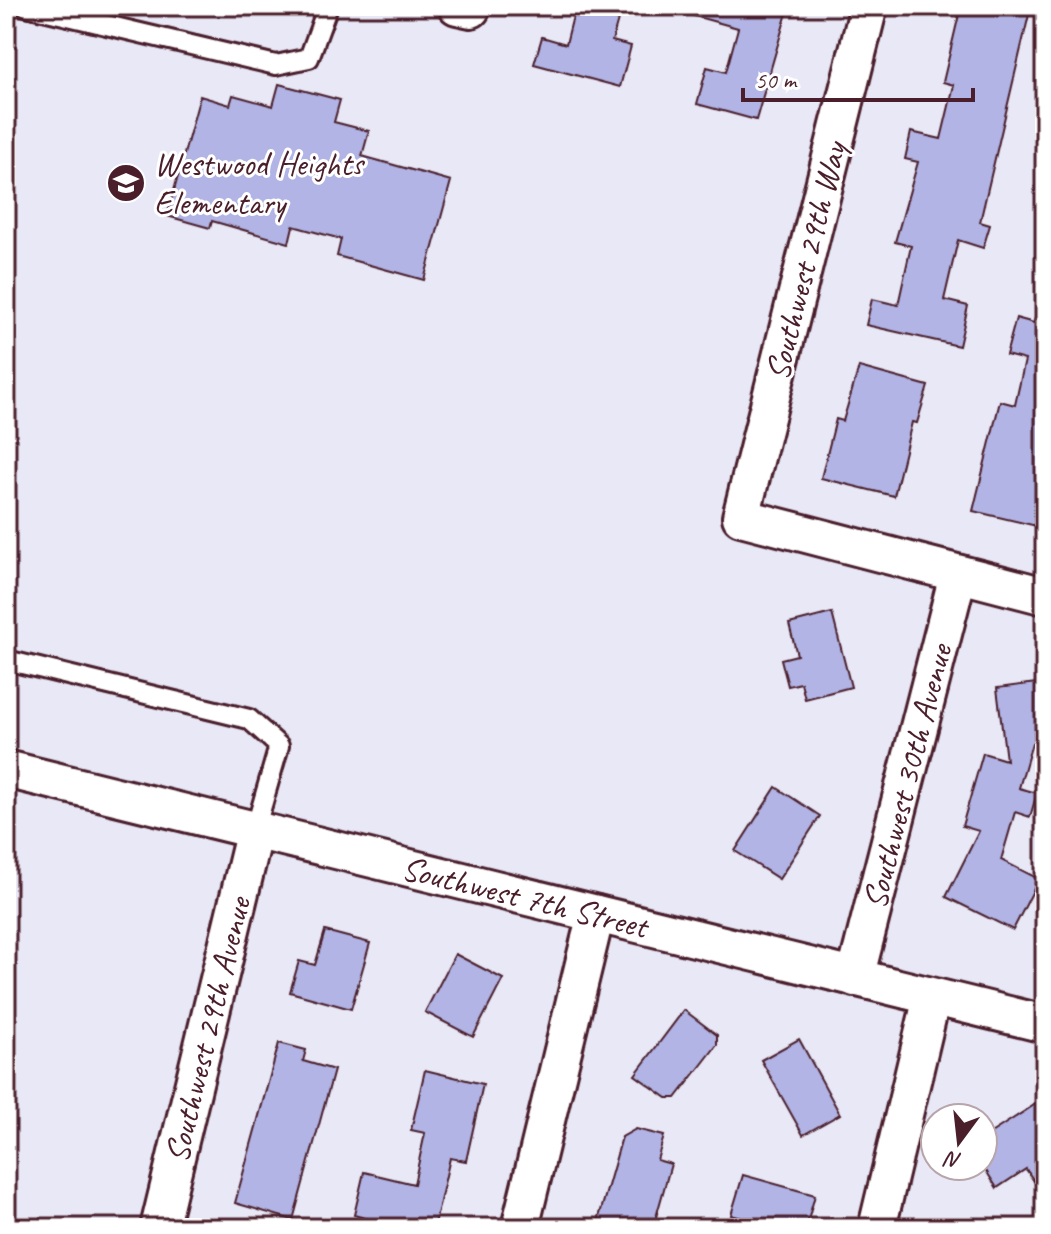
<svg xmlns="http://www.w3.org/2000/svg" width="1051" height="1234" font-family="Caveat,sans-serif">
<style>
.building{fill:#b1b4e5;stroke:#4a1f2b;stroke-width:2}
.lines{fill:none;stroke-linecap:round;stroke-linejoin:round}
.lane-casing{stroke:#4a1f2b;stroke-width:24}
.street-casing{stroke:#4a1f2b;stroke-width:42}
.lane{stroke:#fff;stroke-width:18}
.street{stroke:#fff;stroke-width:36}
.labels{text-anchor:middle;stroke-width:6;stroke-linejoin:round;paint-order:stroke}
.poi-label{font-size:34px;fill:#4a1f2b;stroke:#fff;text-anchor:start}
.street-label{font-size:34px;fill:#4a1f2b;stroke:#fff}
</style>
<rect width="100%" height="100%" fill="#e8e8f7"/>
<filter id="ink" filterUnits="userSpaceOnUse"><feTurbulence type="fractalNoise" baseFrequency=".0125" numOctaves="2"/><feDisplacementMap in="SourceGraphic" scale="16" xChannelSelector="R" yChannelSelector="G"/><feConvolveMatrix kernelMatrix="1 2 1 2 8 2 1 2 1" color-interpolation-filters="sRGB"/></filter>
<g filter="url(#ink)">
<g class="building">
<path d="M 688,6 L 789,6 L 756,120 L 697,104 L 707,67 L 726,72 L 738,28 L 687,14 Z"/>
<path d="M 961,6 L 1031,6 L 980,222 L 990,225 L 983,248 L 958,240 L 944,300 L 968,306 L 959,346 L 866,325 L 872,299 L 898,305 L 911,246 L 895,242 L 918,162 L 905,159 L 911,132 L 941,139 L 954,85 L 943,82 Z"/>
<path d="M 575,8 L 618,20 L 612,41 L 631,46 L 620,87 L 534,64 L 542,37 L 566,44 Z"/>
<path d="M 279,84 L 340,100 L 334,122 L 369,131 L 362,156 L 451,181 L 424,280 L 337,256 L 341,239 L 293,226 L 289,243 L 212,221 L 210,228 L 167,216 L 200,96 L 230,105 L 233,95 L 273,106 Z"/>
<path d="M 1016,318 L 1034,323 L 1035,318 L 1045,319 L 1045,528 L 973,511 L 1000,401 L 1015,405 L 1025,360 L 1006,355 Z"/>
<path d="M 859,367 L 928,386 L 917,423 L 912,422 L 894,496 L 821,478 L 836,419 L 843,421 Z"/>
<path d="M 832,613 L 851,687 L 805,699 L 801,683 L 788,686 L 781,659 L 797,655 L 789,624 Z"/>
<path d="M 1045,682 L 1045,742 L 1032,743 L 1019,788 L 1037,793 L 1030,817 L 1015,812 L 1001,860 L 1039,879 L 1013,930 L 946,897 L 979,831 L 962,826 L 983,753 L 1006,760 L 997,688 Z"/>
<path d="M 776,787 L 820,816 L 779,879 L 735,851 Z"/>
<path d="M 325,931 L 370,943 L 351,1009 L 290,992 L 299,961 L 315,965 Z"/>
<path d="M 455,954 L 503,979 L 473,1037 L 425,1012 Z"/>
<path d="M 684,1010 L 717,1035 L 717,1045 L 676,1098 L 667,1098 L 635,1075 Z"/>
<path d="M 799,1039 L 840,1114 L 803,1135 L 761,1060 Z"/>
<path d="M 279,1043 L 306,1050 L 303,1061 L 334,1070 L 293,1220 L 235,1203 Z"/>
<path d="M 425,1070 L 483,1084 L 466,1161 L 450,1158 L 434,1228 L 370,1228 L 372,1220 L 354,1215 L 364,1172 L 414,1184 L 425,1133 L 411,1130 Z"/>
<path d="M 1045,1098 L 1045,1198 L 1026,1169 L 997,1188 L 983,1166 L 983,1138 Z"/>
<path d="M 636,1129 L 664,1136 L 657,1160 L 671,1164 L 653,1228 L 596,1228 L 622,1137 Z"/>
<path d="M 743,1175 L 815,1195 L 806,1228 L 778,1228 L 731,1215 Z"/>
</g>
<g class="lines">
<defs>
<g id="lane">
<path d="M 26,6 L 276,65 L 309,58 L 328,6"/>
<path d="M 6,660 L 249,719 L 279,746 L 255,830"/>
</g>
<g id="street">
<path d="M 457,6 L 471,9 L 472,6"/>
<path d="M 869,6 L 741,517 L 1045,596"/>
<path id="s1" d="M 6,769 L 1045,1024"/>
<path id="s2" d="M 855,978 L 958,575"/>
<path id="s3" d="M 159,1228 L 255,830"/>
<path d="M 520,1228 L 596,914"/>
<path d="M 877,1228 L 932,997"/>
</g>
</defs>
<use href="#lane" class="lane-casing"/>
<use href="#street" class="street-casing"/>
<use href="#lane" class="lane"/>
<use href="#street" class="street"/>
</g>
</g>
<defs>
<symbol id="school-disc" viewBox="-11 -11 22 22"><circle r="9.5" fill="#4a1f2b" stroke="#fff"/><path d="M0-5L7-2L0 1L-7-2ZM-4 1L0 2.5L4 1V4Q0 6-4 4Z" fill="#fff"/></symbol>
</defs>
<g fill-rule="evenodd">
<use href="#school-disc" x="104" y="161" width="44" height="44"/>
</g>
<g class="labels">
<g class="poi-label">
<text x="154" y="175">Westwood Heights<tspan x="154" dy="39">Elementary</tspan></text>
</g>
<g class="street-label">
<text transform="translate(805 261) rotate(-76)" y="12">Southwest 29th Way</text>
<text dy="12" stroke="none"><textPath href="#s2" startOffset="208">Southwest 30th Avenue</textPath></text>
<text dy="12" stroke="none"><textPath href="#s1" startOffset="534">Southwest 7th Street</textPath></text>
<text dy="12" stroke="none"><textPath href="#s3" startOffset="204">Southwest 29th Avenue</textPath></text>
</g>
</g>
<rect width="1051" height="1234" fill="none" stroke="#fff" stroke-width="32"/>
<rect x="16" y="16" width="1019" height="1202" fill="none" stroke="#4a1f2b" stroke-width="3" filter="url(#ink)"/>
<g transform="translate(959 1142) rotate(195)"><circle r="38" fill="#ffffff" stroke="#b7a5aa" stroke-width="2"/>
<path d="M0-6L14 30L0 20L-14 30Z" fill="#4a1f2b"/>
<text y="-12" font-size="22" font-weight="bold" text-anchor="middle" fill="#4a1f2b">N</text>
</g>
<path d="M743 88v12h230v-12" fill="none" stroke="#4a1f2b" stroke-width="4"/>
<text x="755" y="88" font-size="24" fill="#4a1f2b" stroke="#ffffff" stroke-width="6" paint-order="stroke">50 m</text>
</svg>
